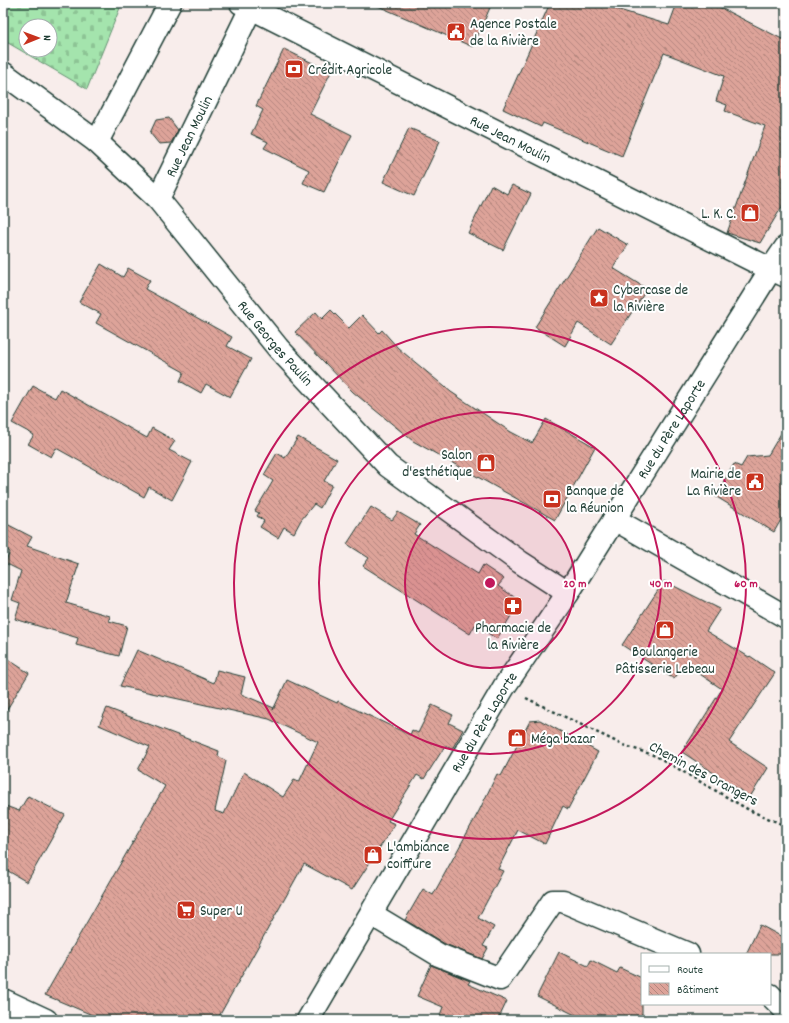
<svg xmlns="http://www.w3.org/2000/svg" width="789" height="1023" font-family="Dekko,sans-serif">
<style>
.cemetery{fill:url(#cemetery-stones);stroke:#629070;fill-rule:evenodd}
.building{fill:url(#building-back-hatch);stroke:#1f3d34}
.lines{fill:none;stroke-linecap:round;stroke-linejoin:round}
.minor-casing{stroke:#1f3d34;stroke-width:25}
.path{stroke:#1f3d34;stroke-width:2.5;stroke-dasharray:3 3;stroke-linecap:butt}
.minor{stroke:#fff;stroke-width:22}
.ring{fill:none;stroke:#c2185b;stroke-width:2}
.labels{text-anchor:middle;stroke-width:4;stroke-linejoin:round;paint-order:stroke}
.poi-label{font-size:15px;fill:#1f3d34;stroke:#fff;text-anchor:start}
.street-label{font-size:15px;fill:#1f3d34;stroke:#fff}
.centre{fill:#c2185b;stroke:#fff;stroke-width:2}
.ring-label{font-size:12px;text-anchor:middle;font-weight:bold;fill:#c2185b;stroke:#fff;stroke-width:4;stroke-linejoin:round;paint-order:stroke}
</style>
<defs>
<pattern id="cemetery-stones" width="16" height="16" patternUnits="userSpaceOnUse"><rect width="16" height="16" fill="#a4e4ad"/><path d="M2 7V4a2 2 0 0 1 4 0v3zM10 15v-3a2 2 0 0 1 4 0v3z" fill="#8dc495"/></pattern>
<pattern id="building-back-hatch" width="6" height="6" patternUnits="userSpaceOnUse"><rect width="6" height="6" fill="#dda399"/><path d="M-1 5l2 2M0 0l6 6M5-1l2 2" fill="none" stroke="#b3867e"/></pattern>
</defs>
<rect width="100%" height="100%" fill="#f8edeb"/>
<filter id="ink" filterUnits="userSpaceOnUse"><feTurbulence type="fractalNoise" baseFrequency=".025" numOctaves="2"/><feDisplacementMap in="SourceGraphic" scale="8" xChannelSelector="R" yChannelSelector="G"/><feConvolveMatrix kernelMatrix="1 2 1 2 8 2 1 2 1" color-interpolation-filters="sRGB"/></filter>
<g filter="url(#ink)">
<path class="cemetery" d="M 3,3 L 122,3 L 87,89 L 3,40 ZM 26,26 L 50,26 L 50,50 L 26,50 Z"/>
<g class="building">
<path d="M 371,3 L 492,3 L 473,47 Z"/>
<path d="M 550,3 L 596,3 L 669,25 L 677,3 L 711,3 L 786,41 L 786,200 L 760,243 L 727,233 L 765,126 L 725,111 L 727,105 L 716,101 L 724,76 L 664,53 L 622,156 L 543,123 L 541,127 L 503,109 Z"/>
<path d="M 284,49 L 331,72 L 310,114 L 352,135 L 324,192 L 303,183 L 309,170 L 264,148 L 268,142 L 251,134 L 263,110 L 256,106 Z"/>
<path d="M 169,118 L 178,130 L 171,143 L 159,144 L 150,133 L 156,120 Z"/>
<path d="M 409,128 L 440,141 L 414,196 L 383,182 Z"/>
<path d="M 491,185 L 507,194 L 512,185 L 531,194 L 503,250 L 468,233 Z"/>
<path d="M 598,227 L 628,245 L 613,268 L 647,289 L 611,344 L 578,323 L 565,346 L 535,327 Z"/>
<path d="M 101,264 L 123,277 L 128,268 L 150,280 L 145,289 L 232,337 L 227,346 L 251,359 L 230,397 L 206,384 L 201,393 L 180,381 L 184,372 L 96,323 L 101,314 L 79,302 Z"/>
<path d="M 331,310 L 349,328 L 362,315 L 379,333 L 382,330 L 398,348 L 451,392 L 511,432 L 532,443 L 546,419 L 595,447 L 555,520 L 413,441 L 353,392 L 295,332 L 316,312 L 322,319 Z"/>
<path d="M 33,386 L 55,398 L 60,389 L 147,438 L 152,428 L 175,441 L 169,450 L 192,462 L 172,500 L 149,487 L 144,497 L 56,448 L 51,457 L 28,444 L 34,435 L 12,423 Z"/>
<path d="M 786,425 L 786,511 L 774,532 L 715,496 L 734,464 L 741,467 L 747,457 L 768,455 Z"/>
<path d="M 298,437 L 337,459 L 324,481 L 332,485 L 320,508 L 314,504 L 301,520 L 294,533 L 284,527 L 278,538 L 260,527 L 264,521 L 257,516 L 259,513 L 255,511 L 273,481 L 264,475 L 277,453 L 285,458 Z"/>
<path d="M 371,507 L 392,520 L 398,512 L 420,525 L 414,534 L 478,574 L 483,565 L 504,579 L 498,586 L 520,601 L 497,639 L 475,625 L 470,634 L 363,566 L 369,558 L 347,544 Z"/>
<path d="M 3,522 L 32,537 L 27,546 L 79,564 L 66,603 L 110,616 L 109,621 L 127,626 L 119,656 L 76,645 L 78,638 L 15,619 L 20,603 L 12,600 L 21,571 L 5,563 L 10,552 L 3,547 Z"/>
<path d="M 664,581 L 720,609 L 706,631 L 749,657 L 750,656 L 775,673 L 729,742 L 768,768 L 750,797 L 682,752 L 722,689 L 685,664 L 674,679 L 622,645 Z"/>
<path d="M 137,650 L 214,683 L 217,670 L 245,677 L 241,694 L 274,708 L 273,710 L 287,680 L 337,703 L 338,701 L 410,735 L 412,730 L 418,733 L 432,705 L 453,715 L 449,723 L 463,730 L 452,749 L 445,746 L 424,779 L 417,775 L 388,821 L 395,824 L 352,890 L 304,864 L 217,1020 L 104,1020 L 45,995 L 165,786 L 138,770 L 150,747 L 99,725 L 107,708 L 219,751 L 218,756 L 226,761 L 215,811 L 224,814 L 244,772 L 283,797 L 294,780 L 299,782 L 318,742 L 269,719 L 120,686 Z"/>
<path d="M 3,656 L 29,673 L 3,716 Z"/>
<path d="M 540,720 L 598,752 L 568,809 L 563,806 L 545,844 L 518,830 L 498,869 L 503,871 L 478,918 L 494,927 L 483,946 L 488,948 L 482,959 L 445,944 L 405,920 L 423,889 L 433,895 L 479,811 L 497,774 L 501,776 L 530,721 Z"/>
<path d="M 28,796 L 65,815 L 27,882 L 3,868 L 3,805 L 19,811 Z"/>
<path d="M 760,925 L 786,939 L 786,954 L 746,954 Z"/>
<path d="M 559,952 L 588,966 L 591,960 L 617,973 L 620,968 L 642,978 L 642,1020 L 585,1020 L 537,996 Z"/>
<path d="M 431,965 L 470,981 L 468,984 L 507,1001 L 498,1020 L 452,1020 L 440,1015 L 443,1007 L 417,996 Z"/>
</g>
<g class="lines">
<defs>
<g id="minor">
<path id="s1" d="M 241,3 L 756,262 L 786,276"/>
<path id="s2" d="M 3,73 L 97,142 L 158,199 L 278,348 L 388,466 L 520,562 L 568,593"/>
<path d="M 97,142 L 170,3"/>
<path id="s3" d="M 158,199 L 251,8"/>
<path d="M 614,519 L 786,617"/>
<path d="M 371,914 L 439,955 L 500,979 L 553,901 L 563,901 L 688,954"/>
<path d="M 770,995 L 786,1011"/>
<path d="M 3,1000 L 46,1020"/>
<path id="s4" d="M 308,1020 L 504,687 L 568,593 L 771,269 L 786,247"/>
</g>
</defs>
<use href="#minor" class="minor-casing"/>
<path class="path" d="M 526,698 L 623,745 L 656,756 L 749,810 L 786,826"/>
<use href="#minor" class="minor"/>
</g>
</g>
<circle cx="490" cy="583" r="85" fill="#c2185b" fill-opacity=".12"/>
<g class="ring">
<circle cx="490" cy="583" r="85"/>
<circle cx="490" cy="583" r="171"/>
<circle cx="490" cy="583" r="256"/>
</g>
<defs>
<symbol id="civic-square" viewBox="-11 -11 22 22"><rect x="-9" y="-9" width="18" height="18" rx="4" fill="#c8321e" stroke="#fff"/><path d="M-.6-6.5H3V-4.5H.6V-3L4-1V1h2V6H-6V1h2V-1L-.6-3ZM-1.2 2.5V6h2.4V2.5Z" fill="#fff"/></symbol>
<symbol id="bank-square" viewBox="-11 -11 22 22"><rect x="-9" y="-9" width="18" height="18" rx="4" fill="#c8321e" stroke="#fff"/><path d="M-6-4H6V4H-6ZM0-2.3a2.3 2.3 0 1 0 0 4.6a2.3 2.3 0 1 0 0-4.6Z" fill="#fff"/></symbol>
<symbol id="shop-square" viewBox="-11 -11 22 22"><rect x="-9" y="-9" width="18" height="18" rx="4" fill="#c8321e" stroke="#fff"/><path d="M-5-2.5h2.3a2.7 3.5 0 0 1 5.4 0H5L5.5 6h-11ZM-1.5-2.5h3a1.5 2.3 0 0 0-3 0Z" fill="#fff"/></symbol>
<symbol id="sight-square" viewBox="-11 -11 22 22"><rect x="-9" y="-9" width="18" height="18" rx="4" fill="#c8321e" stroke="#fff"/><path d="M0-6L1.8-2.2L6-1.7L2.9 1.2L3.7 5.4L0 3.3L-3.7 5.4L-2.9 1.2L-6-1.7L-1.8-2.2Z" fill="#fff"/></symbol>
<symbol id="pharmacy-square" viewBox="-11 -11 22 22"><rect x="-9" y="-9" width="18" height="18" rx="4" fill="#c8321e" stroke="#fff"/><path d="M-2-6h4v4h4v4h-4v4h-4v-4h-4v-4h4Z" fill="#fff"/></symbol>
<symbol id="supermarket-square" viewBox="-11 -11 22 22"><rect x="-9" y="-9" width="18" height="18" rx="4" fill="#c8321e" stroke="#fff"/><path d="M-6-5.5h2.5l.6 2H6L4.5 2H-2.5L-4.4-4H-6ZM-1.5 3.2a1.3 1.3 0 1 0 .1 0ZM3 3.2a1.3 1.3 0 1 0 .1 0Z" fill="#fff"/></symbol>
</defs>
<g fill-rule="evenodd">
<use href="#civic-square" x="445" y="21" width="22" height="22"/>
<use href="#bank-square" x="283" y="58" width="22" height="22"/>
<use href="#shop-square" x="739" y="202" width="22" height="22"/>
<use href="#sight-square" x="588" y="287" width="22" height="22"/>
<use href="#shop-square" x="475" y="452" width="22" height="22"/>
<use href="#civic-square" x="744" y="471" width="22" height="22"/>
<use href="#bank-square" x="541" y="488" width="22" height="22"/>
<use href="#pharmacy-square" x="502" y="595" width="22" height="22"/>
<use href="#shop-square" x="654" y="619" width="22" height="22"/>
<use href="#shop-square" x="506" y="727" width="22" height="22"/>
<use href="#shop-square" x="362" y="844" width="22" height="22"/>
<use href="#supermarket-square" x="175" y="899" width="22" height="22"/>
</g>
<g class="labels">
<g class="poi-label">
<text x="470" y="28">Agence Postale<tspan x="470" dy="17">de la Rivière</tspan></text>
<text x="308" y="74">Crédit Agricole</text>
<text x="736" y="218" text-anchor="end">L. K. C.</text>
<text x="613" y="294">Cybercase de<tspan x="613" dy="17">la Rivière</tspan></text>
<text x="472" y="459" text-anchor="end">Salon<tspan x="472" dy="17">d'esthétique</tspan></text>
<text x="741" y="478" text-anchor="end">Mairie de<tspan x="741" dy="17">La Rivière</tspan></text>
<text x="566" y="495">Banque de<tspan x="566" dy="17">la Réunion</tspan></text>
<text x="513" y="632" text-anchor="middle">Pharmacie de<tspan x="513" dy="17">la Rivière</tspan></text>
<text x="665" y="656" text-anchor="middle">Boulangerie<tspan x="665" dy="17">Pâtisserie Lebeau</tspan></text>
<text x="531" y="743">Méga bazar</text>
<text x="387" y="851">L'ambiance<tspan x="387" dy="17">coiffure</tspan></text>
<text x="200" y="915">Super U</text>
</g>
<g class="street-label">
<text dy="5" stroke="none"><textPath href="#s3" startOffset="70">Rue Jean Moulin</textPath></text>
<text dy="5" stroke="none"><textPath href="#s1" startOffset="302">Rue Jean Moulin</textPath></text>
<text dy="5" stroke="none"><textPath href="#s2" startOffset="386">Rue Georges Paulin</textPath></text>
<text dy="5" stroke="none"><textPath href="#s4" startOffset="694">Rue du Père Laporte</textPath></text>
<text dy="5" stroke="none"><textPath href="#s4" startOffset="346">Rue du Père Laporte</textPath></text>
<text transform="translate(704 773) rotate(28)" y="5">Chemin des Orangers</text>
</g>
</g>
<circle cx="490" cy="583" r="6" class="centre"/>
<g class="ring-label">
<text x="575" y="587">20 m</text>
<text x="661" y="587">40 m</text>
<text x="746" y="587">60 m</text>
</g>
<rect width="789" height="1023" fill="none" stroke="#fff" stroke-width="16"/>
<rect x="8" y="8" width="773" height="1007" fill="none" stroke="#1f3d34" stroke-width="1.5" filter="url(#ink)"/>
<rect x="641" y="953" width="130" height="52" fill="#ffffff" stroke="#a5b1ae"/>
<rect x="649" y="966" width="20" height="6" fill="#ffffff" stroke="#a5b1ae"/>
<text x="677" y="973" font-size="12" fill="#1f3d34">Route</text>
<rect x="649" y="983" width="20" height="12" fill="url(#building-back-hatch)" stroke="#a5b1ae"/>
<text x="677" y="993" font-size="12" fill="#1f3d34">Bâtiment</text>
<g transform="translate(38 38) rotate(89)"><circle r="19" fill="#ffffff" stroke="#a5b1ae"/>
<path d="M0-3L7 15L0 10L-7 15Z" fill="#c8321e"/>
<text y="-6" font-size="11" font-weight="bold" text-anchor="middle" fill="#1f3d34">N</text>
</g>
</svg>
